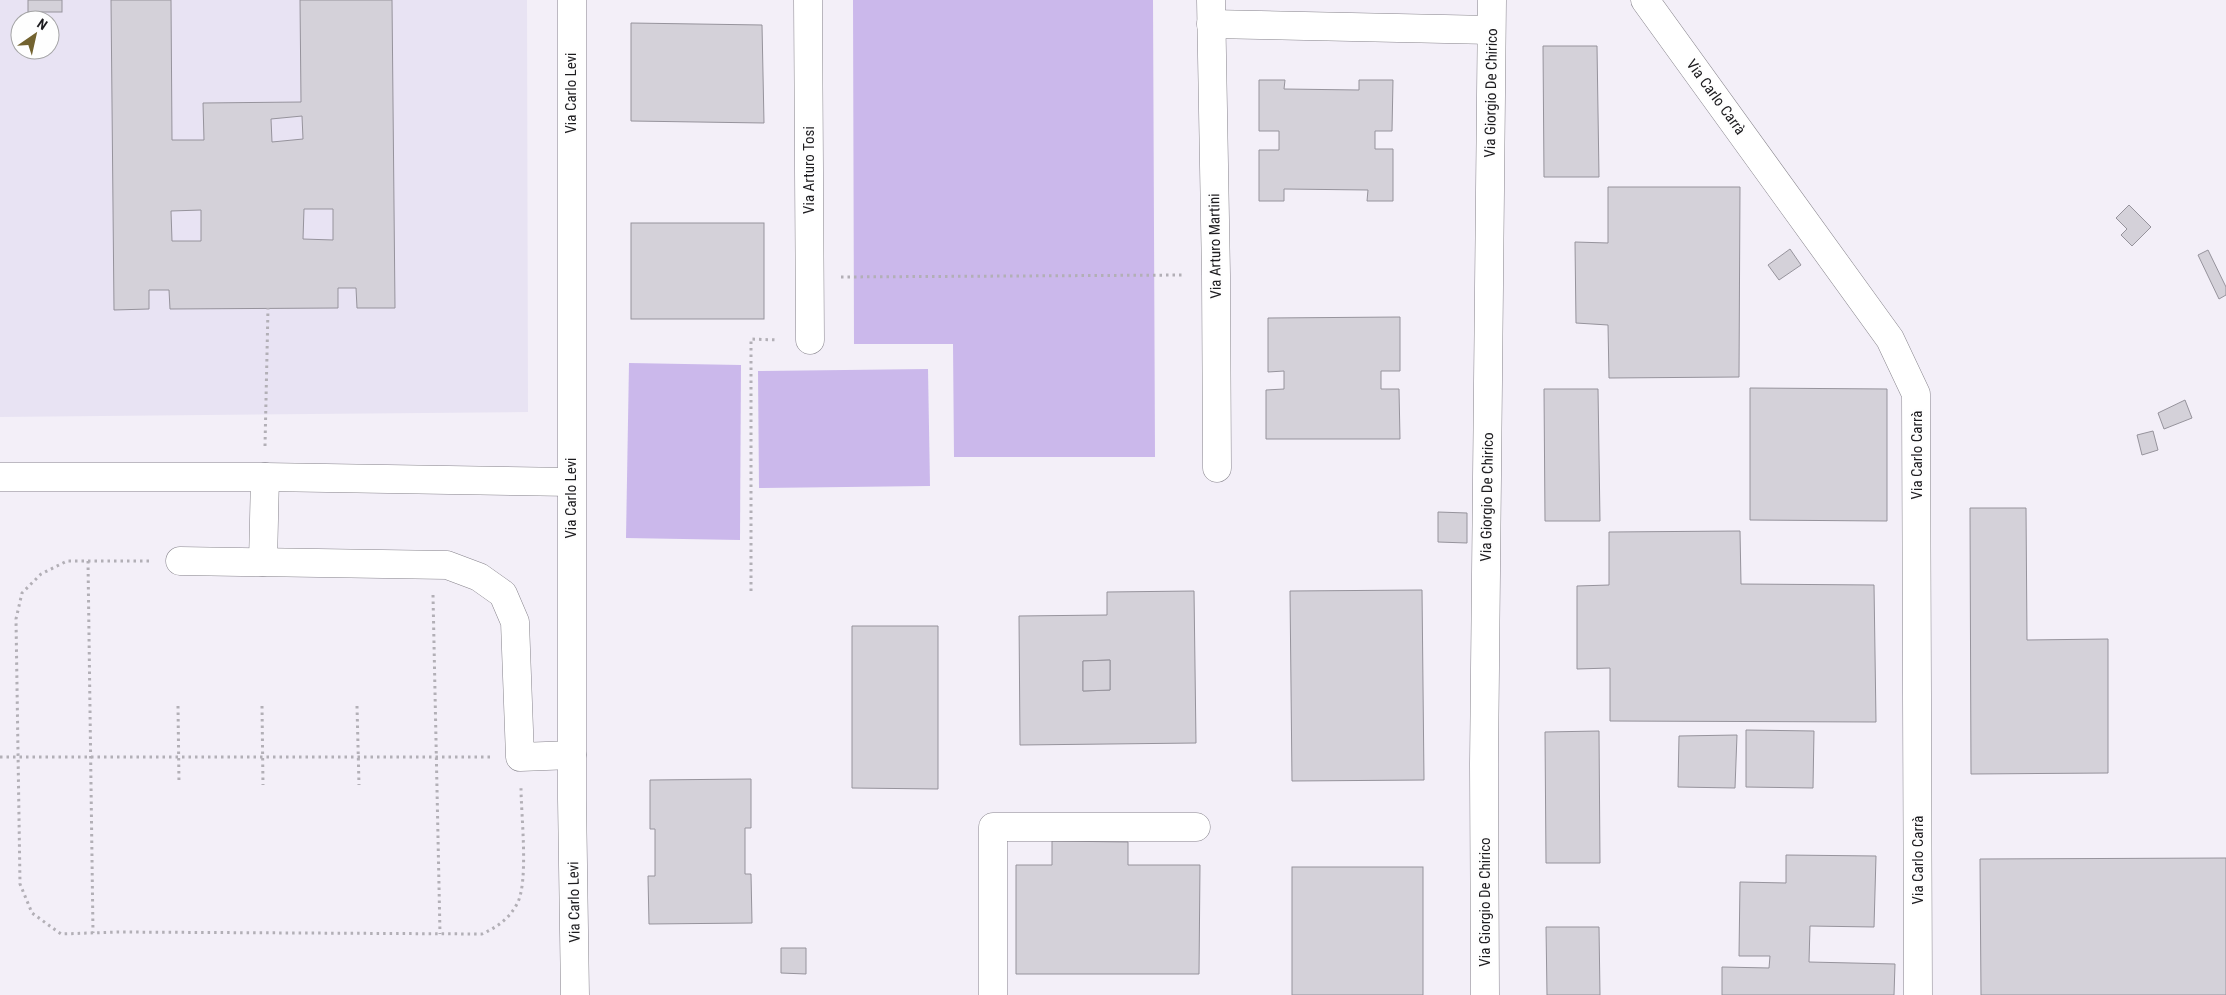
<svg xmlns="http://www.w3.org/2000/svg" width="2226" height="995" font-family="'Roboto Condensed',sans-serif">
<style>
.built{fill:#e8e3f3;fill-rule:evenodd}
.green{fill:#cbb8eb}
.building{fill:#d4d1d9;stroke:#96939c;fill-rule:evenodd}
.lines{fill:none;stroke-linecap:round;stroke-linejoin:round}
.minor-casing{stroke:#87848c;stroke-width:29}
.path{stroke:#b2afb6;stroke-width:3;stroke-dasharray:2.5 4;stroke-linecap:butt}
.minor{stroke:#fff;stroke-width:28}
.labels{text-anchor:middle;stroke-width:5;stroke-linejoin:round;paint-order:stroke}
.street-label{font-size:15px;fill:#1d1c1f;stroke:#fefefe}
</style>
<rect width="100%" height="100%" fill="#f3eff8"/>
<path class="built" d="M 0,0 L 527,0 L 528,412 L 0,417 ZM 20,20 L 50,20 L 50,50 L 20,50 Z"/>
<g class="green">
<path d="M 853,0 L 1153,0 L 1155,457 L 954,457 L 953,344 L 854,344 Z"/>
<path d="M 629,363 L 741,365 L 740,540 L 626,538 Z"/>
<path d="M 928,369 L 930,486 L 759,488 L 758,371 Z"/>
</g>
<g class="building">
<rect x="28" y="0" width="34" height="12"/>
<path d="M 111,0 L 171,0 L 172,140 L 204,140 L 203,103 L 301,102 L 300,0 L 392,0 L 395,308 L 357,308 L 356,288 L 338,288 L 338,308 L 170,309 L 169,290 L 149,290 L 149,309 L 114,310 ZM 302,116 L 303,139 L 272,142 L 271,119 ZM 304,209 L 333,209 L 333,240 L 303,239 ZM 201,210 L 201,241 L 172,241 L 171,211 Z"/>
<path d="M 631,23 L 762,25 L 764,123 L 631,121 Z"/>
<path d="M 1543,46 L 1597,46 L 1599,177 L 1544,177 Z"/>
<path d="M 1259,80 L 1285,80 L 1284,89 L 1359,90 L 1359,80 L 1393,80 L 1392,131 L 1375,131 L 1375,149 L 1393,149 L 1393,201 L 1367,201 L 1368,190 L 1284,189 L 1284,201 L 1259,201 L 1259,150 L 1279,150 L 1279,131 L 1259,131 Z"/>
<path d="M 1608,187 L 1740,187 L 1739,377 L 1609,378 L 1608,325 L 1576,323 L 1575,242 L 1608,243 Z"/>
<path d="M 2129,205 L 2151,227 L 2132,246 L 2121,235 L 2127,229 L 2116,218 Z"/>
<rect x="631" y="223" width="133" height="96"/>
<path d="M 1790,249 L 1801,265 L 1779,280 L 1768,265 Z"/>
<path d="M 2208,250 L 2226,287 L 2226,295 L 2219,299 L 2198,255 Z"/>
<path d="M 1400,317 L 1400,371 L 1381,371 L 1381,389 L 1399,389 L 1400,439 L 1266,439 L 1266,390 L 1284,389 L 1284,371 L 1268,372 L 1268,318 Z"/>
<path d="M 1750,388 L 1887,389 L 1887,521 L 1750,520 Z"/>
<path d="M 1544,389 L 1598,389 L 1600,521 L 1545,521 Z"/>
<path d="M 2185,400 L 2192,418 L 2164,429 L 2158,413 Z"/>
<path d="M 2153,431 L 2158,450 L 2142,455 L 2137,435 Z"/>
<path d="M 1970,508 L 2026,508 L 2027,640 L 2108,639 L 2108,773 L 1971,774 Z"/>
<path d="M 1438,512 L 1467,513 L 1467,543 L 1438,542 Z"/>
<path d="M 1740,531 L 1741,584 L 1874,585 L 1876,722 L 1610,721 L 1610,668 L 1577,669 L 1577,586 L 1609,585 L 1609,532 Z"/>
<path d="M 1422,590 L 1424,780 L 1292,781 L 1290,591 Z"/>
<path d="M 1194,591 L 1196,743 L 1020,745 L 1019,616 L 1107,615 L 1107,592 ZM 1110,660 L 1110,690 L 1083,691 L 1083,661 Z"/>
<path d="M 852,626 L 938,626 L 938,789 L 852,788 Z"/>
<path d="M 1110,660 L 1110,690 L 1083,691 L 1083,661 Z"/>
<path d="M 1746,730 L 1814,731 L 1813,788 L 1746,787 Z"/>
<path d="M 1599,731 L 1600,863 L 1546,863 L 1545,732 Z"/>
<path d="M 1737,735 L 1735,788 L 1678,787 L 1679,736 Z"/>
<path d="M 751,779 L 751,828 L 745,828 L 745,874 L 751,874 L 752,923 L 649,924 L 648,876 L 655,876 L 655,829 L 650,829 L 650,780 Z"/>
<path d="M 1052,841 L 1128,842 L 1128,865 L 1200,865 L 1199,974 L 1016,974 L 1016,865 L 1052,865 Z"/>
<path d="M 1786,855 L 1876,856 L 1874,927 L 1810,926 L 1809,962 L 1895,964 L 1894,995 L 1722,995 L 1722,967 L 1769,968 L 1770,956 L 1739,956 L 1740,882 L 1786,883 Z"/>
<path d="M 2226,858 L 2226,995 L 1981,995 L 1980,859 Z"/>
<rect x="1292" y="867" width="131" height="128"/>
<path d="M 1546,927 L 1599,927 L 1600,995 L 1547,995 Z"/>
<path d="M 781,948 L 806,948 L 806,974 L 781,973 Z"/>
</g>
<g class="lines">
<defs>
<g id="minor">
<path d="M 572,0 L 572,799 L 575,995"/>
<path d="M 808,0 L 810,340"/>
<path d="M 1211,0 L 1216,275 L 1217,468"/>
<path d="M 1645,0 L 1890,339 L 1916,394 L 1918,995"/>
<path d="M 1211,24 L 1491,30"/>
<path d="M 0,477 L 265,477 L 571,482"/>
<path d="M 180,561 L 447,565 L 479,577 L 503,594 L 515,622 L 520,757 L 572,755"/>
<path d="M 263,562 L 265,477"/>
<path d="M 993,995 L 993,827 L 1196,827"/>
<path d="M 1485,995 L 1484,764 L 1492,0"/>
</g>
</defs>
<use href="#minor" class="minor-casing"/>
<g class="path">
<path d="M 841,277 L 1184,275"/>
<path d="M 265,446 L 268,308"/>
<path d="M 88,561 L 93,933"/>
<path d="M 149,561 L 67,561 L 41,574 L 22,593 L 16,619 L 20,884 L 32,913 L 61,934 L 118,932 L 482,934 C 497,927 509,919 517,904 C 529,882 521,815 521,788"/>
<path d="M 751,591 L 751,339 L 778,340"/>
<path d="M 433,595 L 440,934"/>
<path d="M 178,706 L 179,784"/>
<path d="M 262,706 L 263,785"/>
<path d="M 357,706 L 359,785"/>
<path d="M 0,757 L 490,757"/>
</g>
<use href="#minor" class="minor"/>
</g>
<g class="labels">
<g class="street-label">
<text transform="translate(571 93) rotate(-90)" y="5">Via Carlo Levi</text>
<text transform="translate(1491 93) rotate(-89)" y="5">Via Giorgio De Chirico</text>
<text transform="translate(1716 97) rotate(54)" y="5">Via Carlo Carrà</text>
<text transform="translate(809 170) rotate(-90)" y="5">Via Arturo Tosi</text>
<text transform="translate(1215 246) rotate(-91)" y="5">Via Arturo Martini</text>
<text transform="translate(1917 455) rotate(-90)" y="5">Via Carlo Carrà</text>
<text transform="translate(1487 497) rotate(-89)" y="5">Via Giorgio De Chirico</text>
<text transform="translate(571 498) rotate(-90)" y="5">Via Carlo Levi</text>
<text transform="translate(1918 860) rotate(-90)" y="5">Via Carlo Carrà</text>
<text transform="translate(574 902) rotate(-91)" y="5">Via Carlo Levi</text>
<text transform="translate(1485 902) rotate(-90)" y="5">Via Giorgio De Chirico</text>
</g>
</g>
<g transform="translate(35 35) rotate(34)"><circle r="24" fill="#fefefe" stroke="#a4a4a5"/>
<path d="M0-4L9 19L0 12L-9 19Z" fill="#72622f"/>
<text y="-8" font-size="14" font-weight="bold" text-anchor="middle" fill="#1d1c1f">N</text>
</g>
</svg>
